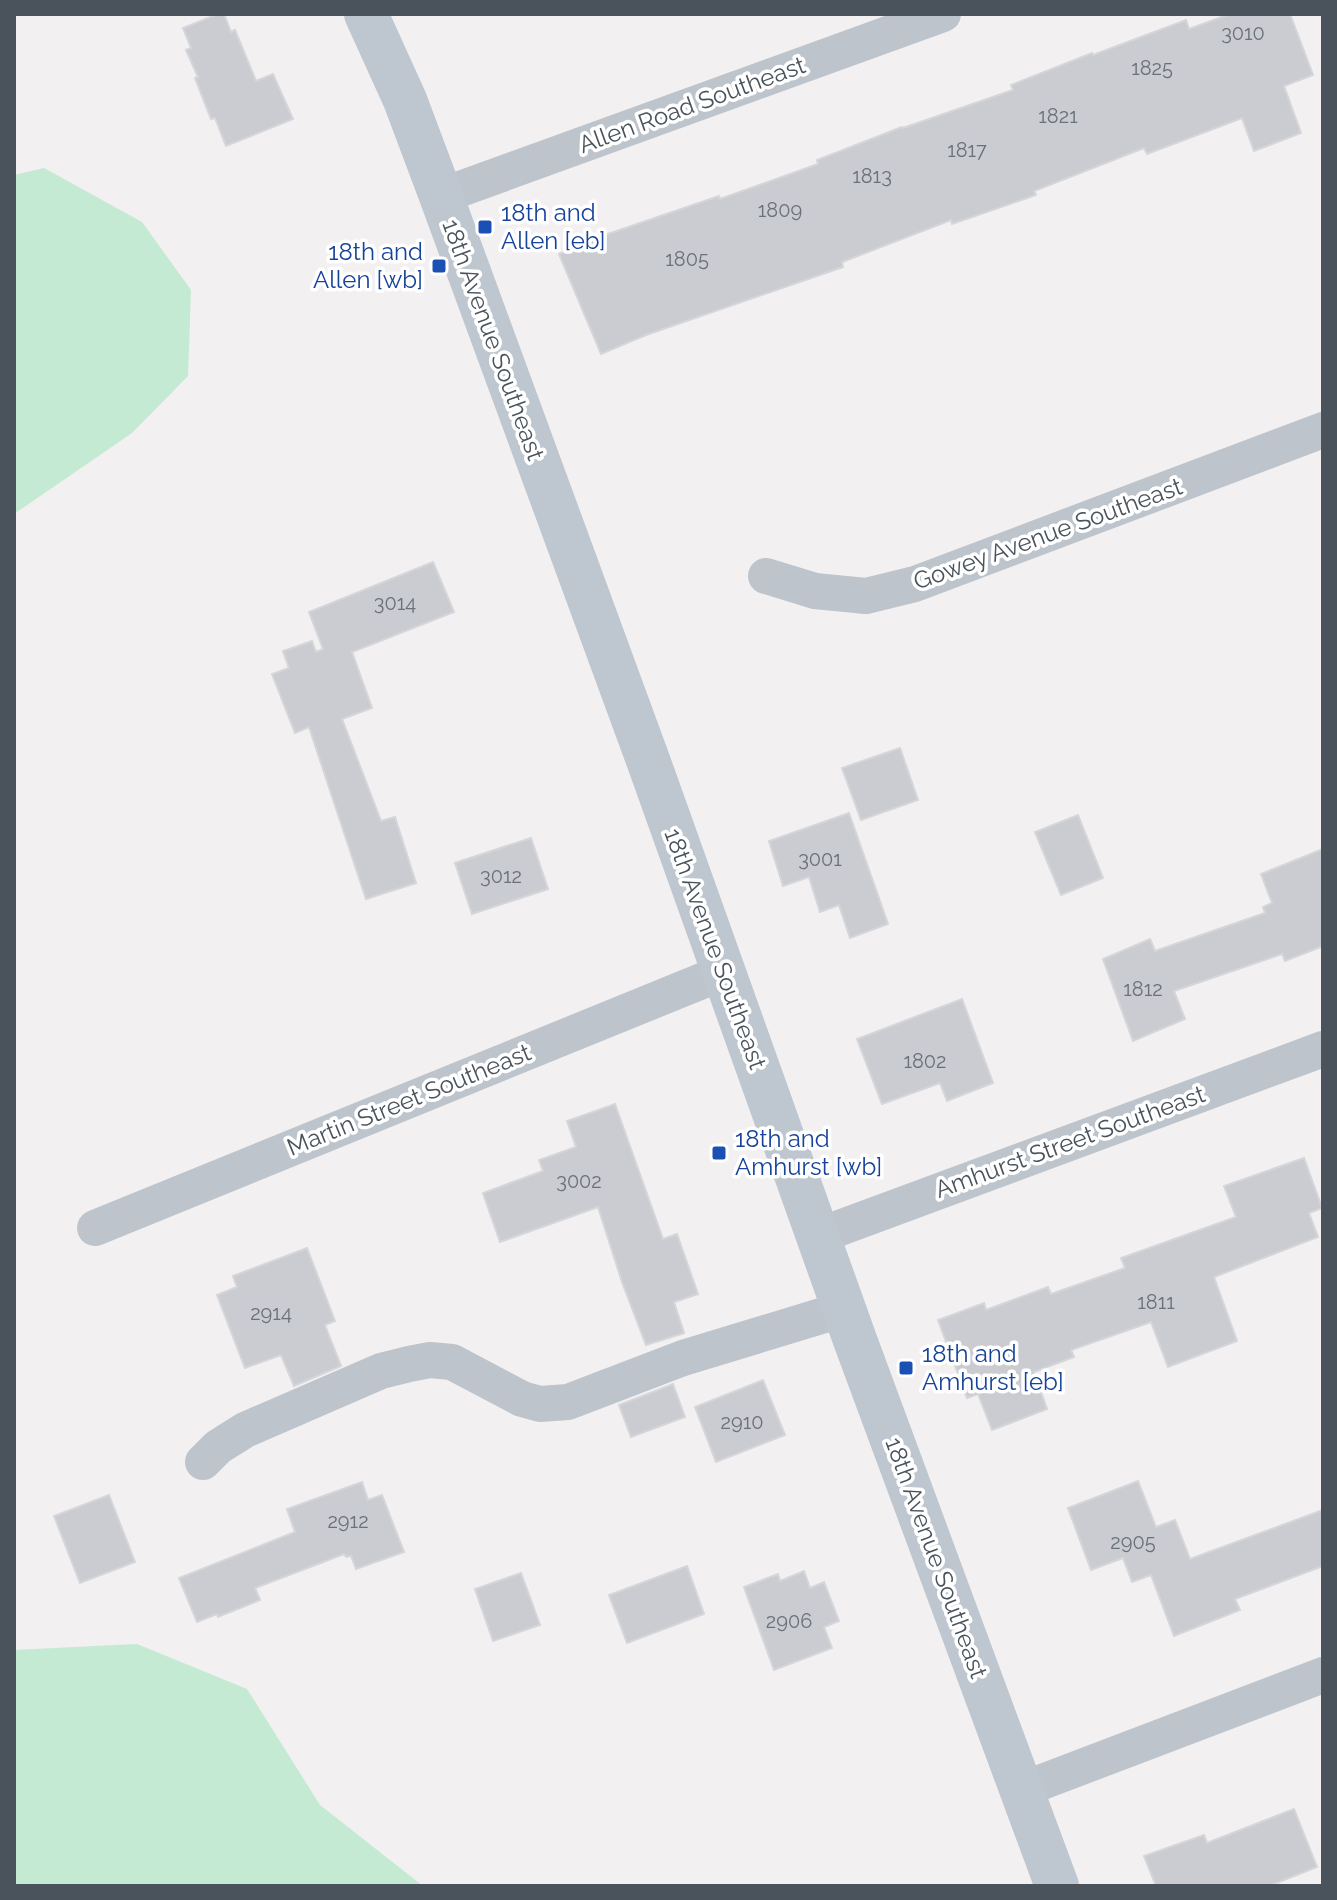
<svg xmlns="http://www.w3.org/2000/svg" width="1337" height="1900" font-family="Raleway,sans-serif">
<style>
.green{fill:#c4ead3}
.building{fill:#cbccd2;stroke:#d5d6da;stroke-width:2}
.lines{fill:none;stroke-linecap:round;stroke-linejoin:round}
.street{stroke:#bdc4cb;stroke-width:36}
.secondary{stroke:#bec6cf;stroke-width:44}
.transit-dot{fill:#1a4fb4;stroke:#fff;stroke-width:3}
.labels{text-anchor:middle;stroke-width:7;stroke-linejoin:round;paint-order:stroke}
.number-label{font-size:20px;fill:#6a7179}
.street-label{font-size:24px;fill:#4a535b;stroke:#fff}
.transit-label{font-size:24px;fill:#164399;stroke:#fff;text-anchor:start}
</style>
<rect width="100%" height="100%" fill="#f2f0f0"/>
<g class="green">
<path d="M 44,168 L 142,222 L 191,290 L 188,376 L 132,433 L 14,514 L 14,175 Z"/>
<path d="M 137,1644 L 247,1689 L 320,1805 L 423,1886 L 14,1886 L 14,1650 Z"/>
</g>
<g class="building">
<path d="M 218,14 L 224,14 L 231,32 L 235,30 L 256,81 L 273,74 L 293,119 L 226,146 L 215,118 L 211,119 L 195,78 L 198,77 L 186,50 L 191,48 L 183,28 Z"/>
<path d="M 1230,14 L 1290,14 L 1313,75 L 1284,86 L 1301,133 L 1254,151 L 1242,118 L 1147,154 L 1144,148 L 1034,191 L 1036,195 L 952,224 L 951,220 L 842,262 L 843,267 L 646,335 L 601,354 L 559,254 L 602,236 L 719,196 L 720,199 L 818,164 L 817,160 L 902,127 L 903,128 L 1013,90 L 1011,85 L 1092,53 L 1093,55 L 1186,20 L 1189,29 Z"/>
<path d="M 433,562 L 454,612 L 352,652 L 372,708 L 342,719 L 381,821 L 395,817 L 416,883 L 366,899 L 309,727 L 295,733 L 272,674 L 289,668 L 283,651 L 312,641 L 316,652 L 323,649 L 309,612 Z"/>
<path d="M 900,748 L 918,800 L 861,820 L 842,768 Z"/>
<path d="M 849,813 L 888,924 L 850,938 L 839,905 L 820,912 L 809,877 L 783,886 L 769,841 Z"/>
<path d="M 1078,815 L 1103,878 L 1061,895 L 1035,832 Z"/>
<path d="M 531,838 L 548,889 L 472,914 L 455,863 Z"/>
<path d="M 1323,849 L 1323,946 L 1285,961 L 1282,954 L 1174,991 L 1185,1019 L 1133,1041 L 1103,959 L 1150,939 L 1155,951 L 1265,913 L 1263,907 L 1272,903 L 1261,874 Z"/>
<path d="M 962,999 L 993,1083 L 947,1101 L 940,1083 L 882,1104 L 857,1039 Z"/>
<path d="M 615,1104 L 663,1239 L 677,1234 L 698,1294 L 674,1302 L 684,1333 L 646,1345 L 622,1282 L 598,1207 L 500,1242 L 483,1193 L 543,1171 L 539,1160 L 576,1147 L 567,1121 Z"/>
<path d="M 1304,1158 L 1322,1208 L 1309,1213 L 1318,1237 L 1214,1277 L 1237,1341 L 1168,1367 L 1151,1322 L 1071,1350 L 1074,1357 L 1034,1372 L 1047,1409 L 992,1430 L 978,1394 L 967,1398 L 938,1320 L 984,1303 L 986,1310 L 1048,1287 L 1051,1294 L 1125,1268 L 1121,1258 L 1236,1217 L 1224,1186 Z"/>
<path d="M 307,1248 L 335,1321 L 325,1325 L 341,1366 L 294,1386 L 281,1355 L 245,1368 L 217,1295 L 237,1287 L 233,1276 Z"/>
<path d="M 763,1380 L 785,1435 L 716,1462 L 695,1407 Z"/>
<path d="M 673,1384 L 685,1417 L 631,1437 L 619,1405 Z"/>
<path d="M 1138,1481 L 1156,1527 L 1175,1520 L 1190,1559 L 1323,1510 L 1323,1566 L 1235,1599 L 1240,1610 L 1174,1636 L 1151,1575 L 1132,1582 L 1123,1558 L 1091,1570 L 1068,1508 Z"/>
<path d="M 362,1482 L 368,1500 L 382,1495 L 404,1552 L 356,1569 L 351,1556 L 346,1557 L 344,1554 L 255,1588 L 260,1600 L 218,1617 L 217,1614 L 197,1622 L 179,1578 L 295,1532 L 287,1509 Z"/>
<path d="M 109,1495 L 135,1562 L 80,1583 L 54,1516 Z"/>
<path d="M 687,1566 L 704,1614 L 627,1643 L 609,1595 Z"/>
<path d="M 804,1571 L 810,1588 L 824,1582 L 839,1621 L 824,1627 L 832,1648 L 774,1670 L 744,1587 L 778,1574 L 780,1581 Z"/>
<path d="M 521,1573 L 540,1625 L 493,1641 L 475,1589 Z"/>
<path d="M 1294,1809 L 1317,1867 L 1269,1886 L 1156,1886 L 1144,1856 L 1204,1835 L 1207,1843 Z"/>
</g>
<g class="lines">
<g class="street">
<path d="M 441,196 L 943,14"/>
<path d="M 766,576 L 815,591 L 866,596 L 915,584 L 1323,430"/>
<path d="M 95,1228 L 724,972"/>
<path d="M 818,1236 L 1323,1049"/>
<path d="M 203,1462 L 218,1447 L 245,1430 L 381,1371 L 409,1364 L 430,1360 L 452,1362 L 522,1399 L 540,1404 L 568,1402 L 683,1358 L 844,1309"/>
<path d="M 1021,1790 L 1323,1675"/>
</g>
<path class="secondary" d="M 366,14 L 405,100 L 441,196 L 648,760 L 855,1340 L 1057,1886"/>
</g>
<g class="transit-dot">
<rect x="477" y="219" width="16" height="16" rx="4"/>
<rect x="431" y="258" width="16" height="16" rx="4"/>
<rect x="711" y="1145" width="16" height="16" rx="4"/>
<rect x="898" y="1360" width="16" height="16" rx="4"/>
</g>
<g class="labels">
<g class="number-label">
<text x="1243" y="40">3010</text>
<text x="1152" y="75">1825</text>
<text x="1058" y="123">1821</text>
<text x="967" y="157">1817</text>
<text x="872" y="183">1813</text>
<text x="780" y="217">1809</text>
<text x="687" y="266">1805</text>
<text x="395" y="610">3014</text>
<text x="820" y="866">3001</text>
<text x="501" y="883">3012</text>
<text x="1143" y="996">1812</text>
<text x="925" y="1068">1802</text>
<text x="579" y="1188">3002</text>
<text x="1156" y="1309">1811</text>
<text x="271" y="1320">2914</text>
<text x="742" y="1429">2910</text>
<text x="348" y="1528">2912</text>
<text x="1133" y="1549">2905</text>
<text x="789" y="1628">2906</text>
</g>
<g class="street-label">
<text transform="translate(692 105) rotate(-20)" y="8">Allen Road Southeast</text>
<text transform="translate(493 340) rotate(70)" y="8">18th Avenue Southeast</text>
<text transform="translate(1048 534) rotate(-20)" y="8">Gowey Avenue Southeast</text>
<text transform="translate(715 949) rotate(70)" y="8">18th Avenue Southeast</text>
<text transform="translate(409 1100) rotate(-22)" y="8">Martin Street Southeast</text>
<text transform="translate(1070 1142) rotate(-20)" y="8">Amhurst Street Southeast</text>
<text transform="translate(936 1558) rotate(70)" y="8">18th Avenue Southeast</text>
</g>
<g class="transit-label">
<text x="501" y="221">18th and<tspan x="501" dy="28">Allen [eb]</tspan></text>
<text x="423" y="260" text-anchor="end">18th and<tspan x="423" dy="28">Allen [wb]</tspan></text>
<text x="735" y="1147">18th and<tspan x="735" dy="28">Amhurst [wb]</tspan></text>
<text x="922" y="1362">18th and<tspan x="922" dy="28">Amhurst [eb]</tspan></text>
</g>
</g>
<rect width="1337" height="1900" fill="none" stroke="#4a535b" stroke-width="32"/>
</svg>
